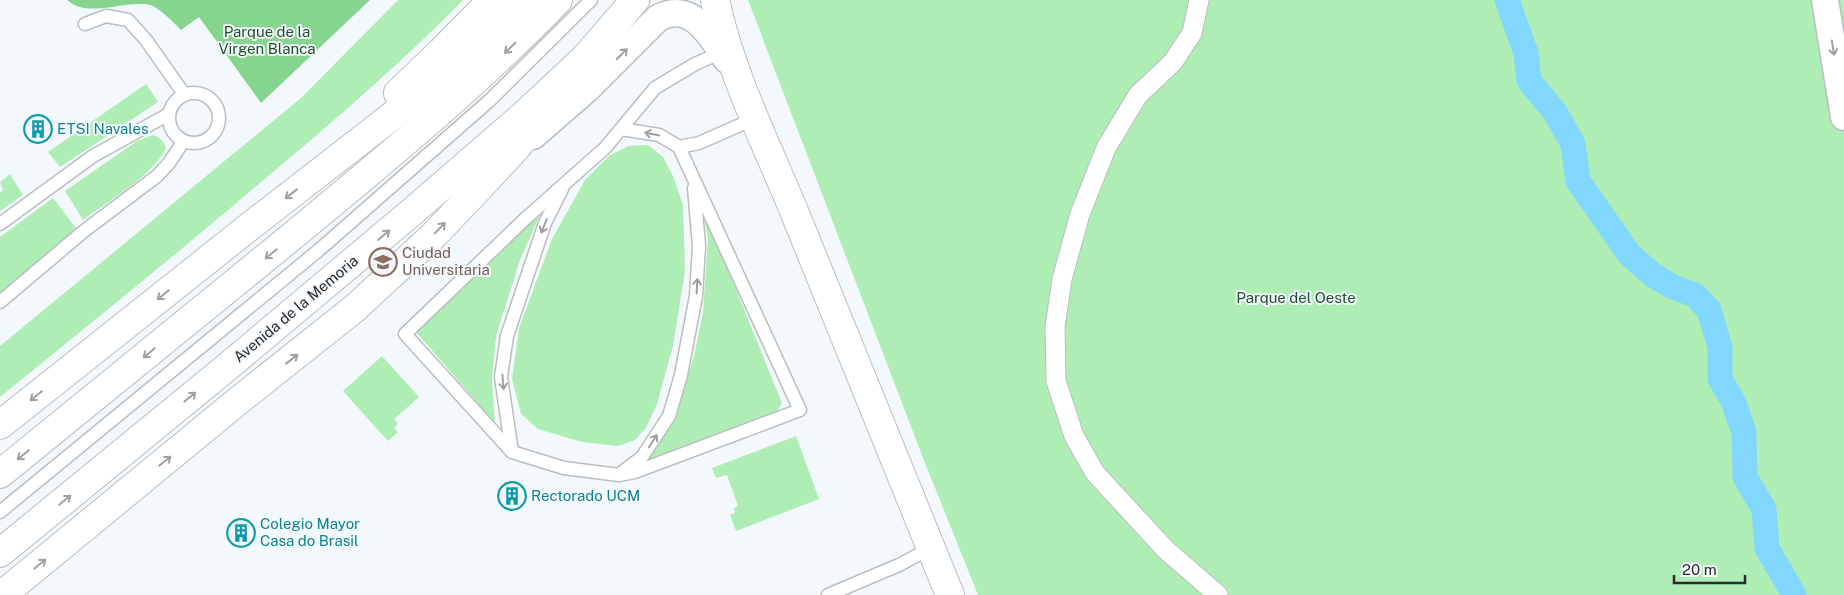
<svg xmlns="http://www.w3.org/2000/svg" width="1844" height="595" font-family="'Public Sans',sans-serif">
<style>
.green{fill:#aeeeb4}
.forest{fill:#86d58f}
.lines{fill:none;stroke-linecap:round;stroke-linejoin:round}
.canal{stroke:#82d7ff;stroke-width:25}
.service-casing{stroke:#b9bec2;stroke-width:15}
.pedestrian-casing{stroke:#b9bec2;stroke-width:21}
.minor-casing{stroke:#b9bec2;stroke-width:29}
.secondary-casing{stroke:#b9bec2;stroke-width:30}
.trunk-casing{stroke:#b9bec2;stroke-width:30}
.service{stroke:#fff;stroke-width:12}
.pedestrian{stroke:#fff;stroke-width:19}
.minor{stroke:#fff;stroke-width:26}
.secondary{stroke:#fff;stroke-width:28}
.trunk{stroke:#fff;stroke-width:28}
.oneway{stroke:#9fa0a1}
.labels{text-anchor:middle;stroke-width:4;stroke-linejoin:round;paint-order:stroke}
.park-label{font-size:15px;fill:#1b5225;stroke:#f3f8fc}
.culture-label{font-size:15px;fill:#0d838f;stroke:#f3f8fc;text-anchor:start}
.education-label{font-size:15px;fill:#785e54;stroke:#f3f8fc;text-anchor:start}
.street-label{font-size:15px;fill:#2a2c2e;stroke:#f3f8fc}
</style>
<rect width="100%" height="100%" fill="#f3f8fc"/>
<g class="green">
<path d="M 398,0 L 463,0 C 401,63 334,121 266,178 C 179,252 89,325 0,397 L 0,346 L 301,98 Z"/>
<path d="M 748,0 L 1844,0 L 1844,595 L 978,595 L 923,458 Z"/>
<path d="M 146,84 L 158,102 L 60,167 L 48,152 Z"/>
<path d="M 153,135 C 160,137 163,140 166,147 C 159,171 104,204 83,220 L 65,191 L 137,141 Z"/>
<path d="M 648,145 L 663,157 L 673,176 L 683,205 L 685,271 L 673,346 L 657,404 L 646,428 L 635,440 L 618,446 L 582,442 L 538,429 L 521,414 L 512,379 L 519,328 L 552,239 L 585,180 L 610,155 L 629,146 Z"/>
<path d="M 10,174 L 23,195 L 0,211 L 0,192 L 3,190 L 0,182 Z"/>
<path d="M 53,198 L 76,228 L 44,257 L 0,292 L 0,237 Z"/>
<path d="M 701,203 L 782,403 L 776,413 L 647,460 L 663,438 L 677,412 L 694,356 L 703,312 L 708,239 Z"/>
<path d="M 535,215 L 539,217 L 520,260 L 496,336 L 492,381 L 495,423 L 416,332 Z"/>
<path d="M 382,356 L 419,397 L 394,419 L 398,424 L 394,428 L 398,432 L 388,441 L 343,391 Z"/>
<path d="M 796,436 L 819,499 L 736,531 L 730,515 L 735,513 L 734,508 L 738,506 L 727,475 L 716,478 L 712,468 Z"/>
</g>
<path class="forest" d="M 67,0 L 370,0 L 261,103 L 199,17 L 181,30 C 172,21 163,11 151,5 C 127,0 98,14 77,6 C 74,5 70,2 67,0 Z"/>
<g class="lines">
<path class="canal" d="M 1507,0 L 1526,53 L 1529,81 L 1555,112 L 1573,144 L 1578,181 L 1629,254 L 1653,275 L 1673,287 L 1695,295 L 1709,310 L 1720,347 L 1720,379 L 1733,401 L 1744,432 L 1745,477 L 1764,509 L 1767,548 L 1794,595"/>
<defs>
<g id="service">
<path d="M 85,24 L 106,16 L 128,20 L 146,40 L 184,94"/>
<circle cx="194" cy="118" r="25"/>
<path d="M 621,129 L 659,135 L 679,147 L 800,410 L 635,472 L 619,475 L 564,468 L 512,452 L 405,334 L 526,218 L 605,148 L 655,88 L 695,64 L 722,52"/>
<path d="M 679,147 L 699,143 L 756,118"/>
<path d="M 0,224 L 93,156 L 169,114"/>
<path d="M 0,302 L 84,231 L 157,176 L 169,163 L 183,142"/>
<path d="M 512,452 L 501,377 L 507,336 L 545,223 L 562,189"/>
<path d="M 621,473 L 642,457 L 669,416 L 681,375 L 696,296 L 699,246 L 694,188"/>
<path d="M 0,512 L 319,250 L 489,101 L 591,0"/>
<path d="M 828,595 L 899,565 L 931,548"/>
</g>
<path id="pedestrian" d="M 1199,0 L 1192,33 L 1173,62 L 1138,95 L 1106,148 L 1080,214 L 1062,279 L 1055,327 L 1056,381 L 1074,436 L 1095,473 L 1166,550 L 1218,595"/>
<g id="minor">
<path d="M 1825,0 L 1844,117"/>
<path d="M 533,136 L 587,89 L 658,18 C 692,0 711,36 727,60"/>
</g>
<g id="secondary">
<path d="M 715,0 C 731,75 767,145 796,216 C 847,342 899,468 950,595"/>
<path d="M 398,93 L 441,52 L 492,0"/>
<path d="M 0,425 L 249,227 L 432,85"/>
<path d="M 2,595 L 238,401 L 355,308 L 433,236 L 475,192 L 516,148 L 560,91"/>
</g>
<g id="trunk">
<path d="M 417,110 L 524,0"/>
<path d="M 0,474 C 97,395 194,317 290,238 C 382,162 475,86 558,0"/>
<path d="M 0,553 L 226,368 L 413,211 L 525,114 L 585,58 L 635,0"/>
</g>
</defs>
<use href="#service" class="service-casing"/>
<use href="#pedestrian" class="pedestrian-casing"/>
<use href="#minor" class="minor-casing"/>
<use href="#secondary" class="secondary-casing"/>
<use href="#trunk" class="trunk-casing"/>
<use href="#service" class="service"/>
<use href="#pedestrian" class="pedestrian"/>
<use href="#minor" class="minor"/>
<use href="#secondary" class="secondary"/>
<use href="#trunk" class="trunk"/>
</g>
<defs><path id="oneway-shaft" d="M-6 0H5M1.5-3L5.5 0L1.5 3" fill="none" stroke-width="1.6" stroke-linecap="round" stroke-linejoin="round" transform="scale(1.25)"/></defs>
<g class="oneway">
<use href="#oneway-shaft" transform="translate(510 48) rotate(136)"/>
<use href="#oneway-shaft" transform="translate(1833 48) rotate(81)"/>
<use href="#oneway-shaft" transform="translate(622 54) rotate(-45)"/>
<use href="#oneway-shaft" transform="translate(652 134) rotate(-169)"/>
<use href="#oneway-shaft" transform="translate(291 194) rotate(142)"/>
<use href="#oneway-shaft" transform="translate(544 226) rotate(112)"/>
<use href="#oneway-shaft" transform="translate(440 228) rotate(-46)"/>
<use href="#oneway-shaft" transform="translate(384 235) rotate(-40)"/>
<use href="#oneway-shaft" transform="translate(271 254) rotate(141)"/>
<use href="#oneway-shaft" transform="translate(697 286) rotate(-87)"/>
<use href="#oneway-shaft" transform="translate(163 295) rotate(141)"/>
<use href="#oneway-shaft" transform="translate(149 353) rotate(141)"/>
<use href="#oneway-shaft" transform="translate(292 359) rotate(-38)"/>
<use href="#oneway-shaft" transform="translate(503 382) rotate(85)"/>
<use href="#oneway-shaft" transform="translate(36 396) rotate(141)"/>
<use href="#oneway-shaft" transform="translate(190 397) rotate(-39)"/>
<use href="#oneway-shaft" transform="translate(653 441) rotate(-57)"/>
<use href="#oneway-shaft" transform="translate(23 455) rotate(141)"/>
<use href="#oneway-shaft" transform="translate(165 461) rotate(-39)"/>
<use href="#oneway-shaft" transform="translate(65 500) rotate(-39)"/>
<use href="#oneway-shaft" transform="translate(40 564) rotate(-39)"/>
</g>
<defs>
<symbol id="building-ring" viewBox="-11 -11 22 22"><circle r="9.5" fill="#f3f8fc" stroke="#0f9aa8" stroke-width="1.5"/><path d="M-4-6H4V6H1V3H-1V6H-4ZM-2.5-4.3h1.7v1.8h-1.7ZM.8-4.3h1.7v1.8H.8ZM-2.5-1h1.7V.8h-1.7ZM.8-1h1.7V.8H.8Z" fill="#0f9aa8"/></symbol>
<symbol id="university-ring" viewBox="-11 -11 22 22"><circle r="9.5" fill="#f3f8fc" stroke="#8d6e63" stroke-width="1.5"/><path d="M0-5L7-2L0 1L-7-2ZM-4 1L0 2.5L4 1V4Q0 6-4 4Z" fill="#8d6e63"/></symbol>
</defs>
<g fill-rule="evenodd">
<use href="#building-ring" x="22" y="113" width="32" height="32"/>
<use href="#university-ring" x="367" y="246" width="32" height="32"/>
<use href="#building-ring" x="496" y="480" width="32" height="32"/>
<use href="#building-ring" x="225" y="517" width="32" height="32"/>
</g>
<g class="labels">
<g class="park-label">
<text x="267" y="37">Parque de la<tspan x="267" dy="17">Virgen Blanca</tspan></text>
<text x="1296" y="303">Parque del Oeste</text>
</g>
<g class="culture-label">
<text x="57" y="134">ETSI Navales</text>
<text x="531" y="501">Rectorado UCM</text>
<text x="260" y="529">Colegio Mayor<tspan x="260" dy="17">Casa do Brasil</tspan></text>
</g>
<g class="education-label">
<text x="402" y="258">Ciudad<tspan x="402" dy="17">Universitaria</tspan></text>
</g>
<g class="street-label">
<text transform="translate(296 309) rotate(-40)" y="5">Avenida de la Memoria</text>
</g>
</g>
<path d="M1674 575v8h71v-8" fill="none" stroke="#2a2c2e" stroke-width="2.5"/>
<text x="1682" y="575" font-size="15" fill="#2a2c2e" stroke="#f3f8fc" stroke-width="4" paint-order="stroke">20 m</text>
</svg>
